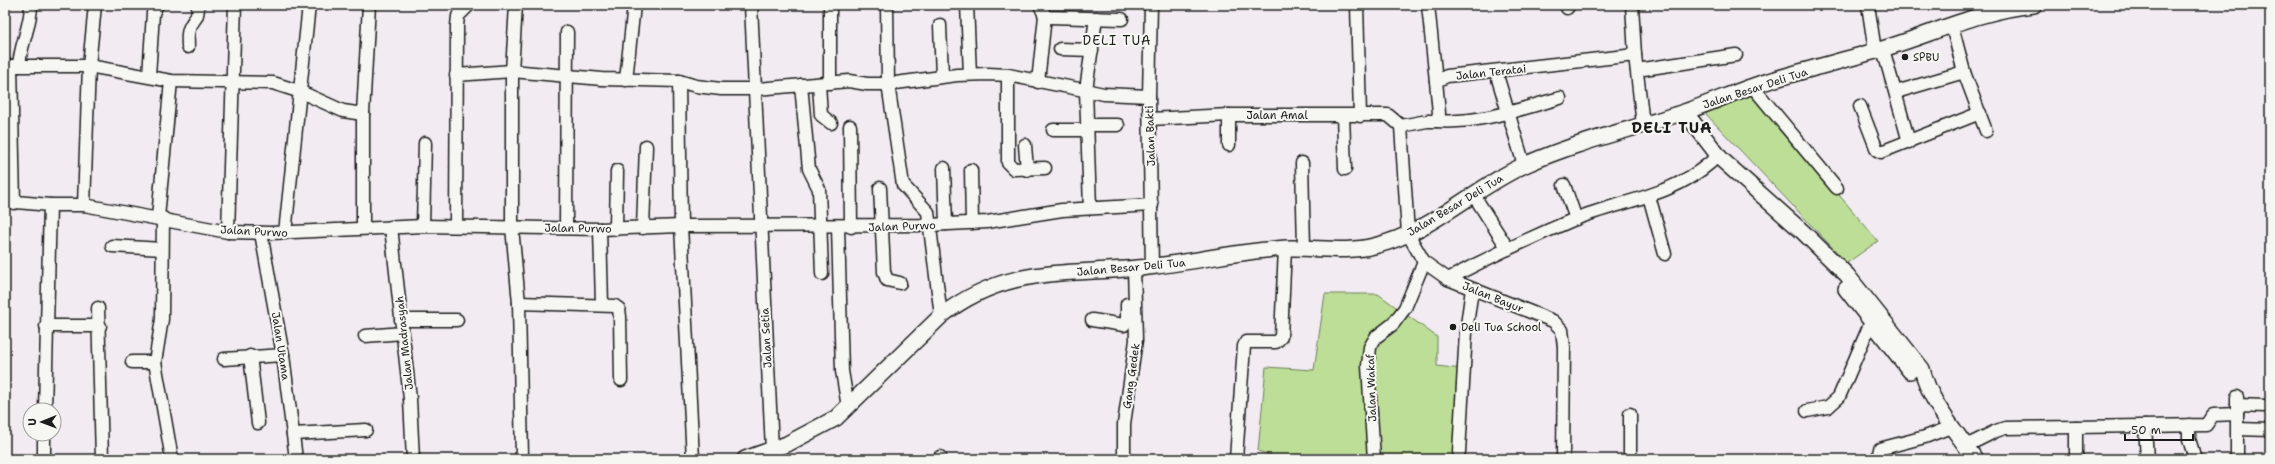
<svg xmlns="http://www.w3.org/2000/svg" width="2275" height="464" font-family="'Shantell Sans',sans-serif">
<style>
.green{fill:#bdde97;stroke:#6c7d5a}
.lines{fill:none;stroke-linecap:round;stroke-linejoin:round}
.minor-casing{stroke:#1c1c1c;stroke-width:15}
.major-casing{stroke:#1c1c1c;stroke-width:18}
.minor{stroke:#f6f6f2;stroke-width:12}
.major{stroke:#f6f6f2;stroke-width:15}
.poi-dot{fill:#1c1c1c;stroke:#f6f6f2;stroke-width:1.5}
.labels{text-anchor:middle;stroke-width:4;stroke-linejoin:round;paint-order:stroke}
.poi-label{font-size:11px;fill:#1c1c1c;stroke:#f6f6f2;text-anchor:start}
.street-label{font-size:11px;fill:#1c1c1c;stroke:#f6f6f2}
.quarter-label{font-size:13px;letter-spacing:1px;fill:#1c1c1c;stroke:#f6f6f2}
.district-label{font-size:15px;font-weight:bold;letter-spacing:1px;fill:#1c1c1c;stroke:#f6f6f2}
</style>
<rect width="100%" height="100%" fill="#f2ecf2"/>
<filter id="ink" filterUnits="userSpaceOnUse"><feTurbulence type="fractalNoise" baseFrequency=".025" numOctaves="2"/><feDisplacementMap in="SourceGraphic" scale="8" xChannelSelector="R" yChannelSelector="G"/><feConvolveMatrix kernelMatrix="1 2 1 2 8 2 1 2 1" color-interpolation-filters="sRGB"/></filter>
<g filter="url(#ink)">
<g class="green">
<path d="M 1751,91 L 1878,241 L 1847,263 L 1704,112 Z"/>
<path d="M 1325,294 L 1378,294 L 1437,337 L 1437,366 L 1462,369 L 1456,459 L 1281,459 L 1258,451 L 1266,367 L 1314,370 Z"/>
</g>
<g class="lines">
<defs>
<g id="minor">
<path d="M 516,5 L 512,71 L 512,227 L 519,303 L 522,459"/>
<path d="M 751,5 L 772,450"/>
<path d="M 830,5 L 830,83"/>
<path d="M 887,5 L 888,84 L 903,185 L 928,212 L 941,316"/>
<path d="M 967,5 L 970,74"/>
<path d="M 1040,5 L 1045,16 L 1049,17 L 1122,19"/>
<path d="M 1151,5 L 1149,96 L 1152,267"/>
<path d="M 1357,5 L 1360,116"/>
<path d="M 1428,5 L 1436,81"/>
<path d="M 1632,5 L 1635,55 L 1643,125"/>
<path d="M 1868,5 L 1875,51"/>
<path d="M 1567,8 L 1569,5"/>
<path d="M 940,25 L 942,76"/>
<path d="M 1952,26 L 1964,72"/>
<path d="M 188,47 C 188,41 187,35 189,29 C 193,18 198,21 198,5"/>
<path d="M 1060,49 L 1092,50"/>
<path d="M 1883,49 L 1909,142"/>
<path d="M 5,66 L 89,66 L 171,81 L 273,83 L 301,92 L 343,111 L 363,114"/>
<path d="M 11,66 L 14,203"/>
<path d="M 19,66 C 20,45 31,26 31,5"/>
<path d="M 1637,70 L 1736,55"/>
<path d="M 1496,72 L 1524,165"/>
<path d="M 456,75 L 512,71 L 602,79 L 679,81 L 696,86 L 721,89 L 756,89 L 849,81 L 867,84 L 888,84 L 957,75 L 988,74 L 1008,75 L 1104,94 L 1149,96"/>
<path d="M 1008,75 L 1008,163 L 1014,169 L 1045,168"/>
<path d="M 149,76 L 153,13 L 157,5"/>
<path d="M 626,80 L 634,5"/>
<path d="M 679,81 L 681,226 L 693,459"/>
<path d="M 1038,82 L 1045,16"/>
<path d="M 819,84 L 821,115 L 831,123"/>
<path d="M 801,85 L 809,169 L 819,189 L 822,274"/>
<path d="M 1752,86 L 1837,188"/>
<path d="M 1896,92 L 1964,72 L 1986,131"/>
<path d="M 1860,106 L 1877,150 L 1881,152 L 1980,113"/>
<path d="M 1229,115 L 1229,145"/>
<path d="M 1343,116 L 1345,169"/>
<path d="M 1150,119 L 1229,115 L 1388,115 L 1401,126"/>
<path d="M 1437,121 C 1478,124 1521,109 1560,98"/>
<path d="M 1088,125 L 1118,125"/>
<path d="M 850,126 L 851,227"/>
<path d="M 1401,126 L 1408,234 L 1424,262 L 1448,279 L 1553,321 L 1562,330 L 1564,347 L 1563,459"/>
<path d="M 1401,126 L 1427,121 L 1437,121 L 1439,113 L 1436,81 L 1447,76 L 1635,55"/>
<path d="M 1053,130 L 1087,130"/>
<path d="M 1025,145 L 1027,170"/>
<path d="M 1302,163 L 1304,248"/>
<path d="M 944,168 L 946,224"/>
<path d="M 971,170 L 972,223"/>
<path d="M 1564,185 L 1576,219"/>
<path d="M 880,188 L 884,272 L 887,280 L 900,283"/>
<path d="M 1473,194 L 1508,249"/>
<path d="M 1649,196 L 1665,254"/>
<path d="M 5,201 L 50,205 L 84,205 L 228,232 L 271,233 L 423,226 L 600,229 L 681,226 L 929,225 L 987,222 L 1062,210 L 1152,205"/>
<path d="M 84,205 L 89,66 L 95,5"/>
<path d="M 1090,208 L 1086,90 L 1096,18"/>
<path d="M 158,217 L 171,81"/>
<path d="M 163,218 L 162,319 L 155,362 L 172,459"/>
<path d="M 423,226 L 425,143"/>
<path d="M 456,226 L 457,26 L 458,16 L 469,5"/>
<path d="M 391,227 L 410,399 L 413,459"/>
<path d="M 566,227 L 567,32"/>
<path d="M 838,227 L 842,371 L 848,407"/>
<path d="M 363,228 L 363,114 L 369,5"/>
<path d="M 643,228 L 646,146"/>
<path d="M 600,229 L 602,304"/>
<path d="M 616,229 L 617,171"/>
<path d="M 228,232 L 235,5"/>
<path d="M 261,233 L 283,355 L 296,459"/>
<path d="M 285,233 L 309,5"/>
<path d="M 112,246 L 162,249"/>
<path d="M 1448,279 C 1489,257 1532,237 1575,219 C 1623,200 1671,197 1711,162"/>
<path d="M 519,303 L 615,306 L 619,309 L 620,317 L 621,380"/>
<path d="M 98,308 L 102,459"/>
<path d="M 401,320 L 457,320"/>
<path d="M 1092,320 L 1124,325 L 1127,320 L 1127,304"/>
<path d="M 46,326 L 100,326"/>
<path d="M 365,336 L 403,333"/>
<path d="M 250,356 L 258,423"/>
<path d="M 224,359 L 283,355"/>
<path d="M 132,362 L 155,362"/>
<path d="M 2237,405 L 2265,406"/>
<path d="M 45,410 L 50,205"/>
<path d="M 1807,411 L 1828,407 L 1839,397 L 1871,322"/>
<path d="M 1630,414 L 1630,459"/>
<path d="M 2189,425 L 2189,439 L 2195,459"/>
<path d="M 2145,426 L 2147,459"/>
<path d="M 2238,429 L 2270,430"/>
<path d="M 293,434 L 366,430"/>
<path d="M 1966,446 L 1996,431 L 2005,428 L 2206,425 L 2213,415 L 2237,414"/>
<path d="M 1459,452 L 1466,332 L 1472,289"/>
<path d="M 940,457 L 940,459"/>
<path d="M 44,459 L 44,434"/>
<path d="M 1124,459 L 1124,424 L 1136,340 L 1134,268"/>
<path d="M 1236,459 L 1244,346 L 1246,342 L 1276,342 L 1281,337 L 1285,248"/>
<path d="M 1374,459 L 1368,366 L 1370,347 L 1376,337 L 1393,324 L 1405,308 L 1424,262"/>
<path d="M 1878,459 L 1880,449 L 1883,448 L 1925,437 L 1951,427"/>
<path d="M 2076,459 L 2076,427"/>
<path d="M 2237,459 L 2237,397"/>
</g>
<g id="major">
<path d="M 1685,112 L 1721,159 L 1803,232 L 1847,275 L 1922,369 C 1930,403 1956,431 1975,459"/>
<path d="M 1846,289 L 1910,371"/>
<path d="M 745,459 L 787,444 L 836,418 L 941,316 C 1011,261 1075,277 1156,266 C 1199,261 1245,250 1288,248 C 1317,247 1346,253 1374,246 C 1431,233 1474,187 1527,164 C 1574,143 1626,131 1675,115 C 1702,107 1729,94 1756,85 C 1796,72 1838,62 1879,50 C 1930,35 1980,10 2034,5"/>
</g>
</defs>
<use href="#minor" class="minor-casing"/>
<use href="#major" class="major-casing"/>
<use href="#minor" class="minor"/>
<use href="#major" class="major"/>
</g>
</g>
<g class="poi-dot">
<circle cx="1905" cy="57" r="4"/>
<circle cx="1453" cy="327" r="4"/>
</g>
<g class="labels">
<g class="poi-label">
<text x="1913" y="61">SPBU</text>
<text x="1461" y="331">Deli Tua School</text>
</g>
<g class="street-label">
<text transform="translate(1491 72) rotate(-6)" y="4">Jalan Teratai</text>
<text transform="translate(1755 88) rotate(-18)" y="4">Jalan Besar Deli Tua</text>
<text x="1277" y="119">Jalan Amal</text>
<text transform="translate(1150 136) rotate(-92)" y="4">Jalan Bakti</text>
<text transform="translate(1455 205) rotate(-31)" y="4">Jalan Besar Deli Tua</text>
<text transform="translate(902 226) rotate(-2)" y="4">Jalan Purwo</text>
<text transform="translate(578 228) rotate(1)" y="4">Jalan Purwo</text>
<text transform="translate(254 231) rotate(3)" y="4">Jalan Purwo</text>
<text transform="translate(1131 267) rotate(-5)" y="4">Jalan Besar Deli Tua</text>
<text transform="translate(1493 297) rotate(22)" y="4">Jalan Bayur</text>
<text transform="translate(766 338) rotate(-93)" y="4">Jalan Setia</text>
<text transform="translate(404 343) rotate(-96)" y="4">Jalan Madrasyah</text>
<text transform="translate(281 346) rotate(81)" y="4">Jalan Utama</text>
<text transform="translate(1131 376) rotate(-82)" y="4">Gang Gedek</text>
<text transform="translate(1371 388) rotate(-92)" y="4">Jalan Wakaf</text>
</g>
<g class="quarter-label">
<text x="1117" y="45">DELI TUA</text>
</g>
<g class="district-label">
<text x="1672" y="133">DELI TUA</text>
</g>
</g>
<rect width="2275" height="464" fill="none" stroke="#f6f6f2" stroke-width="20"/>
<rect x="10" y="10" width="2255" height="444" fill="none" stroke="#1c1c1c" stroke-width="1.5" filter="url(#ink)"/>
<g transform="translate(42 422) rotate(269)"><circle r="19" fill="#f6f6f2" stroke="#9f9f9c"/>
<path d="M0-3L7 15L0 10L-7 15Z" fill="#1c1c1c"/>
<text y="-6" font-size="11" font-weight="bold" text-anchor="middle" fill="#1c1c1c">U</text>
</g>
<path d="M2125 434v6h68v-6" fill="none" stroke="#1c1c1c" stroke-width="2"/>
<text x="2131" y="434" font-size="12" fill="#1c1c1c" stroke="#f6f6f2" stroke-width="3" paint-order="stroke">50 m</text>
</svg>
